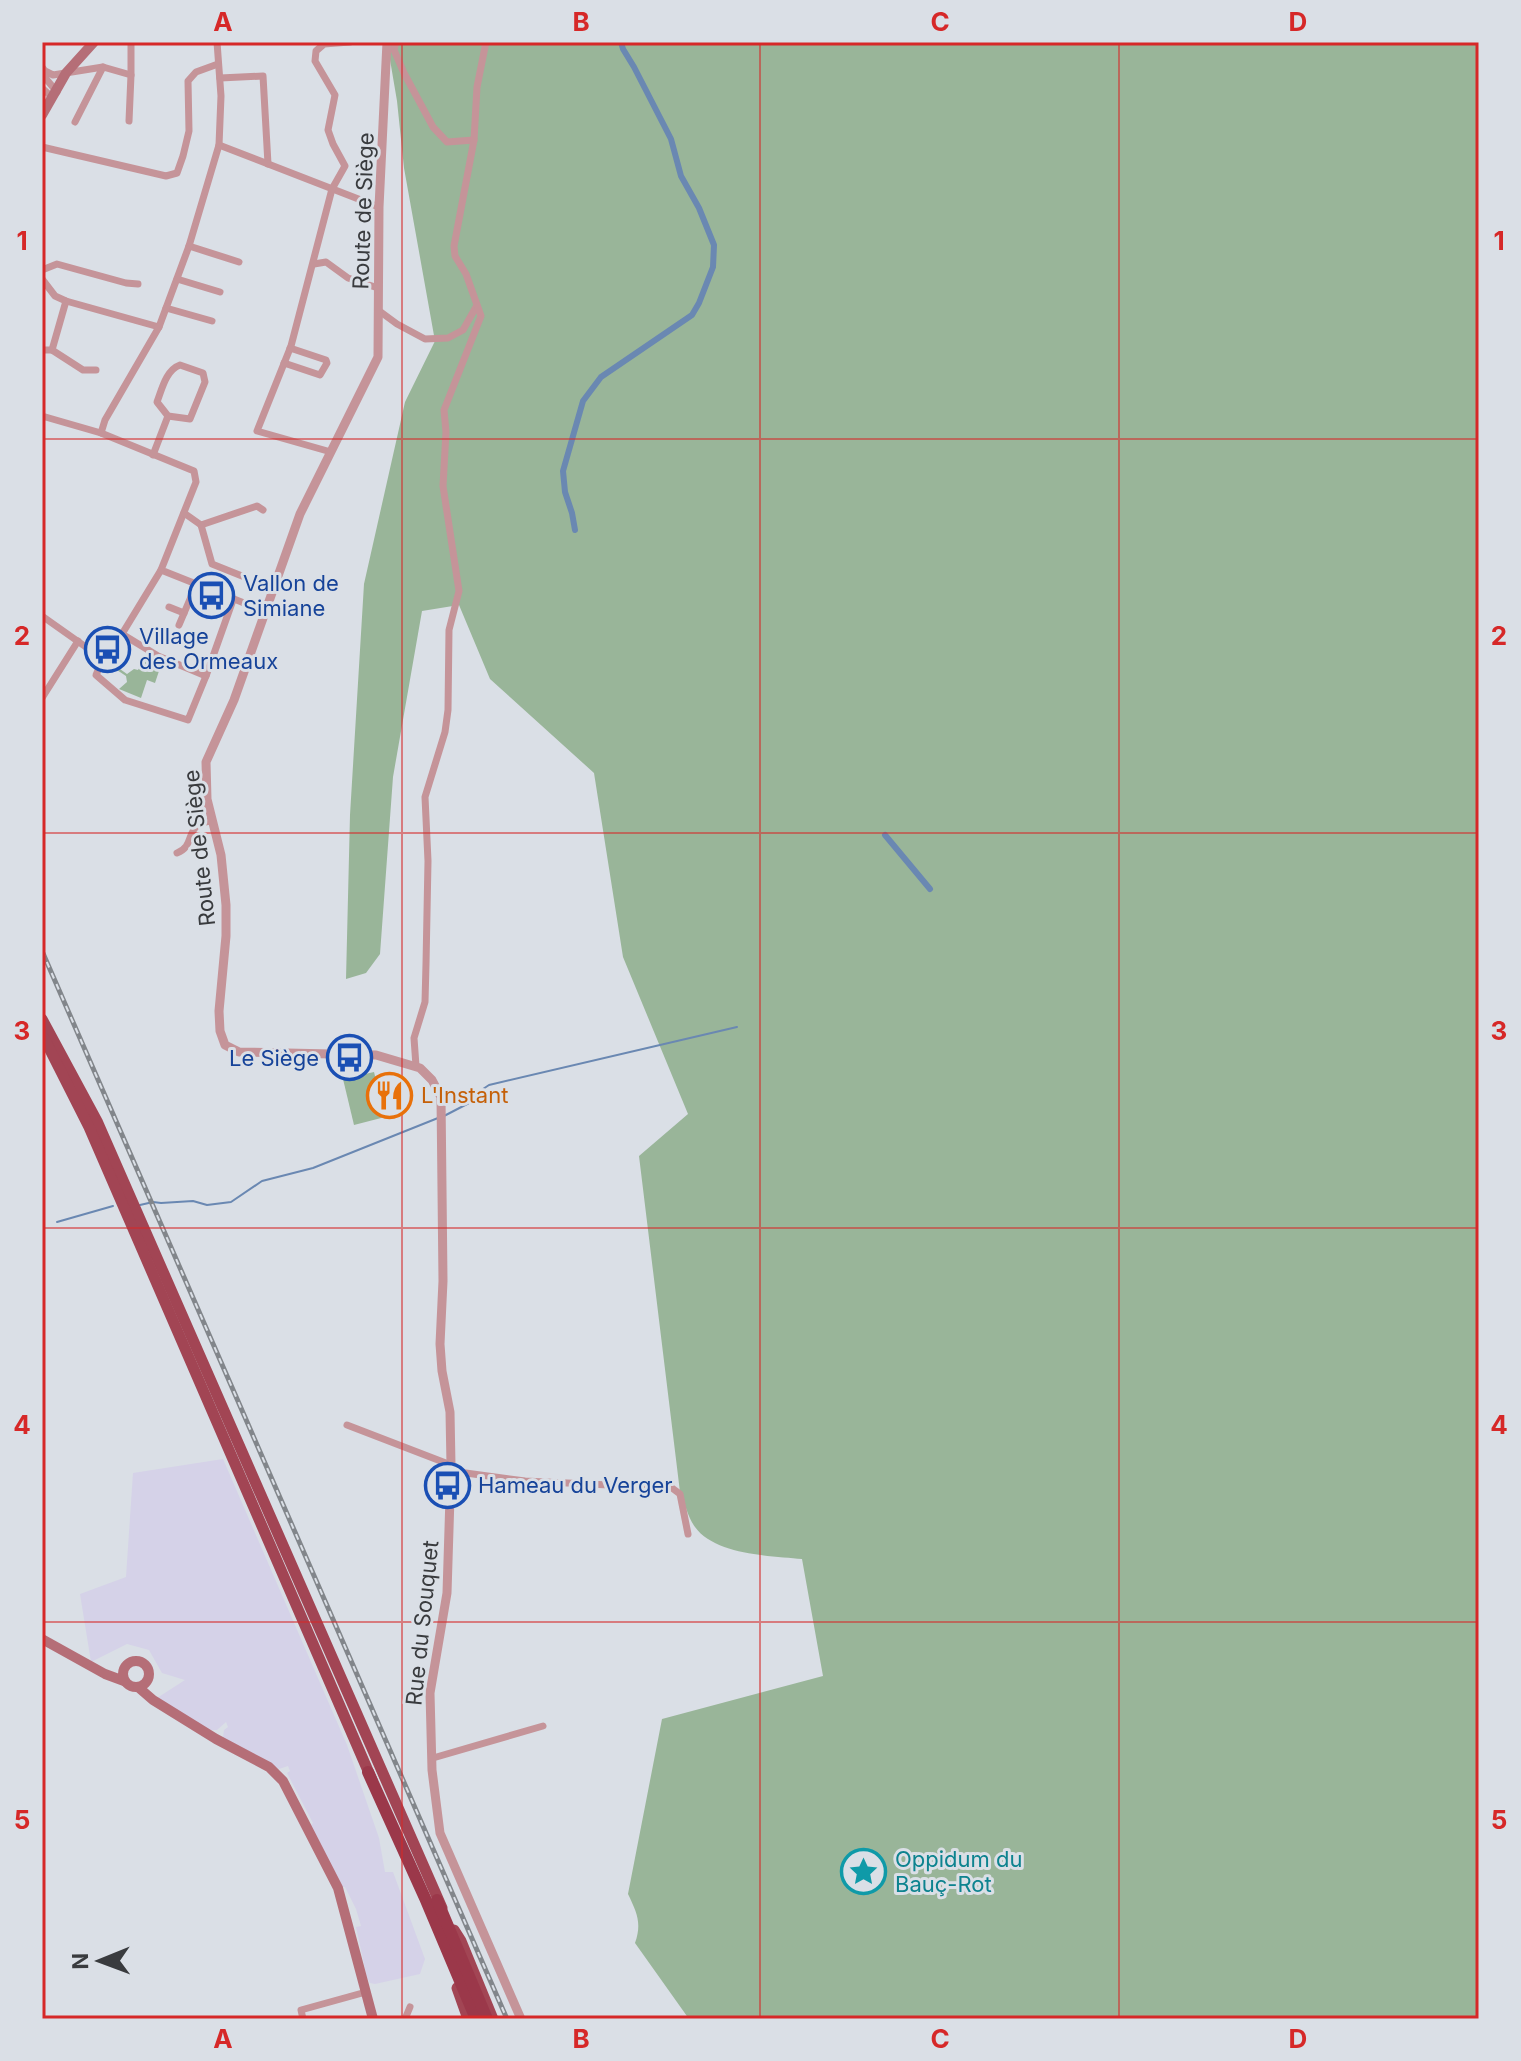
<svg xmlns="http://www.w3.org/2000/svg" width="1521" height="2061" font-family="Inter,sans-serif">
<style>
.industrial{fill:#d5d2e8}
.green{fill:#99b599}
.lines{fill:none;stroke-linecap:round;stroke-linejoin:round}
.stream{stroke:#6a88b2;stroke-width:2}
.canal{stroke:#6a88b2;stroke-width:6}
.minor{stroke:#c59499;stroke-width:7}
.tertiary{stroke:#c59499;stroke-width:9}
.secondary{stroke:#b56e77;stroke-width:10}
.trunk{stroke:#a24554;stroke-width:11}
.motorway{stroke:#9b384a;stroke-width:12}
.rail-casing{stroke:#82868b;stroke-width:5}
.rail{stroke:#dadfe6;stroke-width:2;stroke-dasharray:6;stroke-linecap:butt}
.grid{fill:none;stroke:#d62828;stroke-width:2;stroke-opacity:0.55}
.labels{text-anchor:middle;stroke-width:6;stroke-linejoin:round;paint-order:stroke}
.street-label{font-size:22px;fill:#393b3e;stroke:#dadfe6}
.transit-label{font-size:22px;fill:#164399;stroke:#dadfe6;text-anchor:start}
.food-label{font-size:22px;fill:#c56008;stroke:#dadfe6;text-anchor:start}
.culture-label{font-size:22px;fill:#0d838f;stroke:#dadfe6;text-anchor:start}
.neatline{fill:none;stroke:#d62828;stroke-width:3}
.grid-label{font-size:26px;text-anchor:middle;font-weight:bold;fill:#d62828}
</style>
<rect width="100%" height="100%" fill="#dadfe6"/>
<path class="industrial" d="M 223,1459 L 347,1745 L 379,1838 L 385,1872 L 393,1872 L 425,1959 L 420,1974 L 375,1984 L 370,1983 L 367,1978 L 356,1927 L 361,1926 L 356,1909 L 345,1887 L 342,1887 L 311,1825 L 313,1823 L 287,1773 L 290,1771 L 288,1766 L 279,1769 L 226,1740 L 223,1737 L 224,1730 L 228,1727 L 226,1722 L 217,1730 L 208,1730 L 157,1698 L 185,1680 L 162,1673 L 149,1650 L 127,1644 L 91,1662 L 80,1594 L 126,1577 L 133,1473 Z"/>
<g class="green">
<path d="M 387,42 L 1479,42 L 1479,2019 L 689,2019 L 635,1943 C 642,1923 637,1913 628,1894 L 662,1719 L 823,1676 L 802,1559 C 771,1556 715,1555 695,1527 C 688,1518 685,1503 680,1492 L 639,1156 L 688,1114 L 623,957 L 594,773 L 490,679 L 459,605 L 422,611 L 393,777 L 380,954 L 366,973 L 346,979 L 350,815 L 364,584 L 405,402 L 435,341 L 404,168 L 397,101 Z"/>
<path d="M 147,655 L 162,662 L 155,683 L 147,680 L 141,698 L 119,689 L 127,682 L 126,676 L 108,664 L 110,662 L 127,674 L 134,669 L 138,670 Z"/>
<path d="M 374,1072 L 385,1117 L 354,1125 L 343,1079 Z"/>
</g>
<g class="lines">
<g class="stream">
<path d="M 444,1116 L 471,1102 L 477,1093 L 489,1085 L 737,1027"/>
<path d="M 140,1205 L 153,1202 L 161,1203 L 193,1201 L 207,1205 L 231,1202 L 262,1181 L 313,1168 L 438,1118"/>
<path d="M 57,1222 L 113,1206"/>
</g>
<g class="canal">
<path d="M 575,530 L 572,513 L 565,492 L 563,471 L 583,401 L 601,377 L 692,315 L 699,303 L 713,267 L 714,245 L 699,208 L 681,176 L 671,139 L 634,67 L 623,49 L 621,42"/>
<path d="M 885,835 L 930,889"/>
</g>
<g class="minor">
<path d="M 396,42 L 394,50 L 404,73 L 433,127 L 447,142 L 474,140"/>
<path d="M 42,67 L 45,71 L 53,75 L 103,67"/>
<path d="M 42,70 L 47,80 L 57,92"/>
<path d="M 131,75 L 131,43"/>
<path d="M 220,78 L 263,76 L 268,164"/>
<path d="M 42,88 L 52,97"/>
<path d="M 75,122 L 103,67 L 131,75 L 129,121"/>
<path d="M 219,145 L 379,207"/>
<path d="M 42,147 L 166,176 L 177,173 L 183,156 L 189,131 L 188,81 L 196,72 L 218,64"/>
<path d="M 189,246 L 239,262"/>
<path d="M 314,264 L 326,262 L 348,278 L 378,288"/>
<path d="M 42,270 L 57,264 L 126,283 L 138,284"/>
<path d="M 42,279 L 55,296 L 66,301 L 159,327"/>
<path d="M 177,279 L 220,292"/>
<path d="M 166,308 L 212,321"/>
<path d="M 378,310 L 397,324 L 425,339 L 448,338 L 463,330 L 476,307"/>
<path d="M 42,350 L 52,350 L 66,301"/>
<path d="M 52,350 L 83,370 L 96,370"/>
<path d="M 284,363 L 320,375 L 327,363 L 326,360 L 290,348"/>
<path d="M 180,365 L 203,373 L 205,382 L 190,419 L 168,416 L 157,402 C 162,389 166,370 180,365 Z"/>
<path d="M 42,416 L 101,433 L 194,471 L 196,482 L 161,570 L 264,611"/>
<path d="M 101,433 L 105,420 L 159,327 L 189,246 L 219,145 L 221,96 L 217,42"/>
<path d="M 331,452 L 257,431 L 291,346 L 332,189 L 345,166 L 333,144 L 328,130 L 335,95 L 315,61 L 316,51 L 324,44 L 350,42"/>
<path d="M 153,455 L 168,416"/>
<path d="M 184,513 L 201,525 L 257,506 L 263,510"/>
<path d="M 201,525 L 212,564 L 242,576"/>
<path d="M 161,570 L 122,634 L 104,657 L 96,675 L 125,700 L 188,720 L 206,676"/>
<path d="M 169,607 L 184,613"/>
<path d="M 42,616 L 100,657 L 104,657"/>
<path d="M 179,625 L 196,585"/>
<path d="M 122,634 L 158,656 L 206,676 L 233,600"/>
<path d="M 42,698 L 78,641"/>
<path d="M 177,853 C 193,847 187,833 198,825 C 199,824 210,821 212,820"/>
<path d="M 416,1066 L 414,1038 L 425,1002 L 426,964 L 428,861 L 425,797 L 445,732 L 448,710 L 449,630 L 459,591 L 443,486 L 446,432 L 444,410 L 481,316 L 466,274 L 455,256 L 454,246 L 474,140 L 477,87 L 486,42"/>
<path d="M 347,1425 L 451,1465"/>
<path d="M 451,1471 L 525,1481 L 672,1488 L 680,1494 L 688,1534"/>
<path d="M 433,1758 L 543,1726"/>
<path d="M 303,2019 L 301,2010 L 366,1992"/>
<path d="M 405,2019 L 410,2007"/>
</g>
<path class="tertiary" d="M 387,42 L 379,207 L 378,357 L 300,514 L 234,700 L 206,762 L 207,799 L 221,855 L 226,905 L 226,936 L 219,1011 L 220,1031 L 225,1045 L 239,1052 L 376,1055 L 420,1068 L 432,1080 L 441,1097 L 443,1281 L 440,1344 L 442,1371 L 450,1412 L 451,1465 L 447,1593 L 430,1693 L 432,1770 L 440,1833 L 521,2019"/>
<g class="secondary">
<path d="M 42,115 L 66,73 L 94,42"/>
<path d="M 42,1639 L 105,1674 L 124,1681"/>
<circle cx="136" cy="1674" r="13"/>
<path d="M 138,1687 L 153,1700 L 216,1739 L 269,1767 L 283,1781 L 338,1888 L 373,2019"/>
</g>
<g class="trunk">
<path d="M 42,1019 L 97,1121 L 442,1908"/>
<path d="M 44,1038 L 89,1127 L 372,1780"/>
<path d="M 454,1930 L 461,1941 L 493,2019"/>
<path d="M 457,1988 L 468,2019"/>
</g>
<g class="motorway">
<path d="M 368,1772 L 425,1898 L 476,2019"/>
<path d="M 437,1900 L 487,2019"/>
</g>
<defs>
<path id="rail" d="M 42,951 L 507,2019"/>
</defs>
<use href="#rail" class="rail-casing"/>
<use href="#rail" class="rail"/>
</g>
<path class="grid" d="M 402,42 L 402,2019M 760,42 L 760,2019M 1119,42 L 1119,2019M 42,439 L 1479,439M 42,833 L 1479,833M 42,1228 L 1479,1228M 42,1622 L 1479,1622"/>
<defs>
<symbol id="bus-ring" viewBox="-11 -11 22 22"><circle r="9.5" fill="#dadfe6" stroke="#1a4fb4" stroke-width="1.5"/><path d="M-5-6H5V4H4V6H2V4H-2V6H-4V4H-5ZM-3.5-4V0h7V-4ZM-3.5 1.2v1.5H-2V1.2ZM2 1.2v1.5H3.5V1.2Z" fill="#1a4fb4"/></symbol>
<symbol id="restaurant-ring" viewBox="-11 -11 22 22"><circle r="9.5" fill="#dadfe6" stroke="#e8710a" stroke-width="1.5"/><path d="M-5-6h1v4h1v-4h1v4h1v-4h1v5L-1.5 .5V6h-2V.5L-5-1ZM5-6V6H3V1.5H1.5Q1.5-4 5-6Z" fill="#e8710a"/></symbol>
<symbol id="sight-ring" viewBox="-11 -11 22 22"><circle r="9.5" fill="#dadfe6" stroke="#0f9aa8" stroke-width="1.5"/><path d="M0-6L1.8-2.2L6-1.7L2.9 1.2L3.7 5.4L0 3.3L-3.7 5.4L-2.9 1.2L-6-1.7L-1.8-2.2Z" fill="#0f9aa8"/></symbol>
</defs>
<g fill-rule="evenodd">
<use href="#bus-ring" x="186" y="570" width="51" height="51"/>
<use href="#bus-ring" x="82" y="624" width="51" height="51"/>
<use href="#bus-ring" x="324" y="1032" width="51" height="51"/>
<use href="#restaurant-ring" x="364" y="1070" width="51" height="51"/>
<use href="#bus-ring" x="422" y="1460" width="51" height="51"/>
<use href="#sight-ring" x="838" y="1846" width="51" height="51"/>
</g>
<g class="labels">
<g class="street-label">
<text transform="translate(363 211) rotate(-88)" y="8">Route de Siège</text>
<text transform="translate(199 848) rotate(-96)" y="8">Route de Siège</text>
<text transform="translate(422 1623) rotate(-84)" y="8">Rue du Souquet</text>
</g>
<g class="transit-label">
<text x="243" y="591">Vallon de<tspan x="243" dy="25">Simiane</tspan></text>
<text x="139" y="644">Village<tspan x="139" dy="25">des Ormeaux</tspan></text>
<text x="319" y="1066" text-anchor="end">Le Siège</text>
<text x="478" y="1493">Hameau du Verger</text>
</g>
<g class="food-label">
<text x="421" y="1103">L'Instant</text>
</g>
<g class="culture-label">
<text x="895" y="1867">Oppidum du<tspan x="895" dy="25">Bauç-Rot</tspan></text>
</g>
</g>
<rect width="1521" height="2061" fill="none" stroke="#dadfe6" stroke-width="88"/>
<g transform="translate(100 1961) rotate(269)" stroke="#dadfe6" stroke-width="6" paint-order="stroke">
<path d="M0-6L14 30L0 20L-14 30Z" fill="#393b3e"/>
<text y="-12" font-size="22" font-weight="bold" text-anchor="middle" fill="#393b3e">N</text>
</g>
<rect x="44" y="44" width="1433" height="1973" class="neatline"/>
<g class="grid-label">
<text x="223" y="31">A</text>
<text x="581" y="31">B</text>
<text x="940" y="31">C</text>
<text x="1298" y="31">D</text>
<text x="22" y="250">1</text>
<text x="1499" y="250">1</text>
<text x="22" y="645">2</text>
<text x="1499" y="645">2</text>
<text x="22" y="1040">3</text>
<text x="1499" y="1040">3</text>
<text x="22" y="1434">4</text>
<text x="1499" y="1434">4</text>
<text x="22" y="1829">5</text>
<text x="1499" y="1829">5</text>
<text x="223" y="2048">A</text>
<text x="581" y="2048">B</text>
<text x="940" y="2048">C</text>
<text x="1298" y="2048">D</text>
</g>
</svg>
